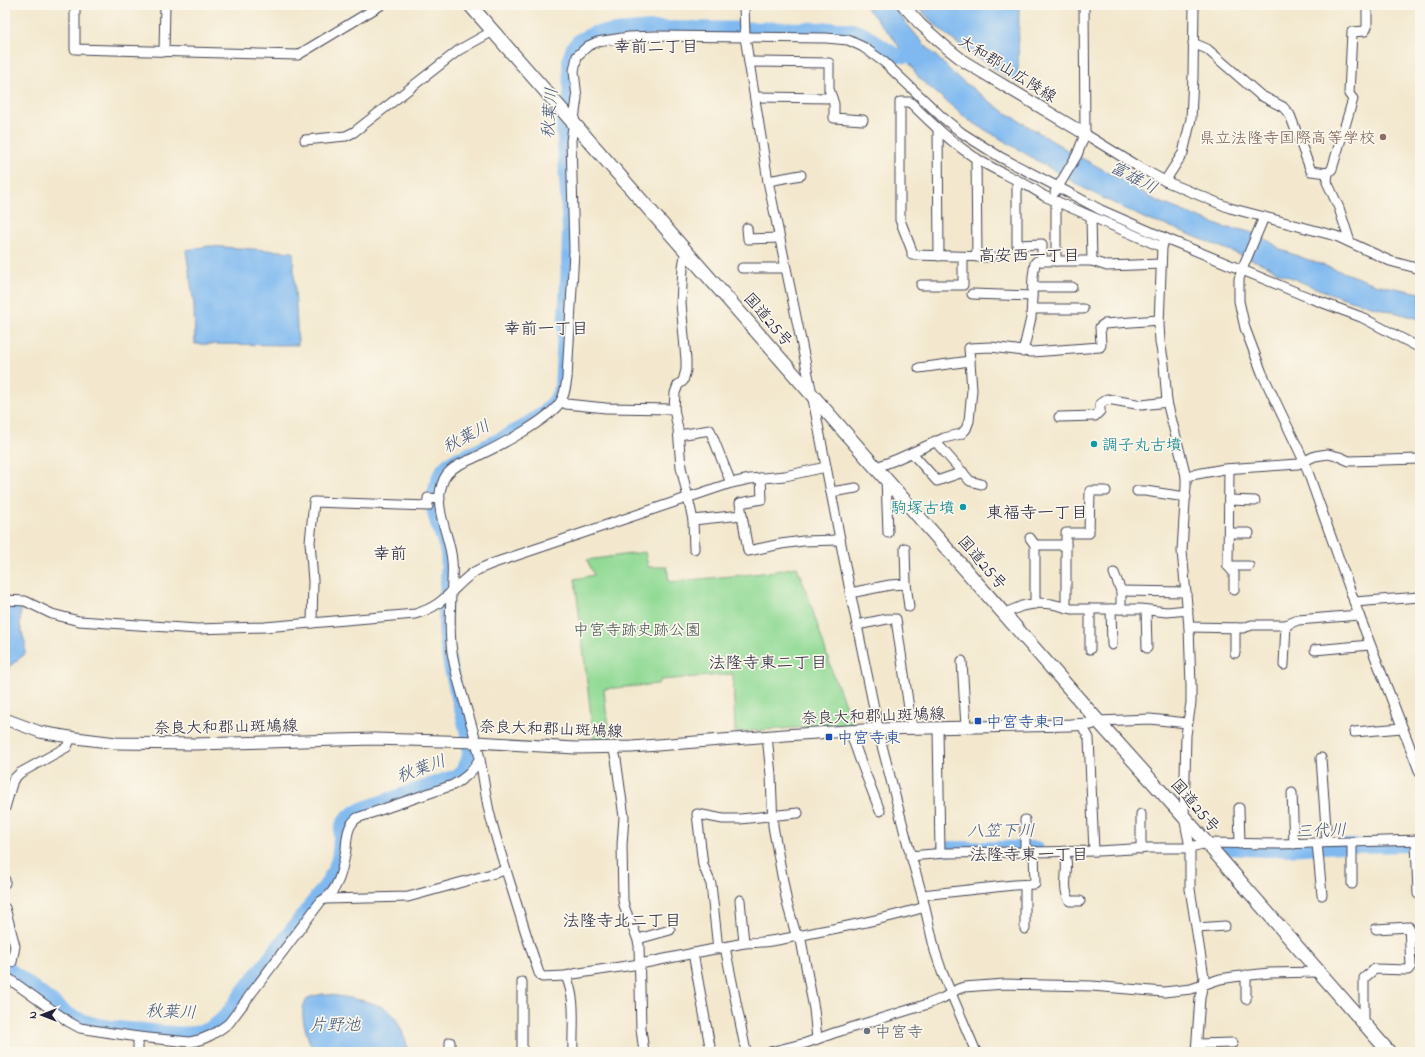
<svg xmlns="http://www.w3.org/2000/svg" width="1425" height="1057" font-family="'Indie Flower','Klee One',sans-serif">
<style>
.green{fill:#92da95;stroke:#5a7e68}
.water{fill:#7fb9f0;stroke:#506e96}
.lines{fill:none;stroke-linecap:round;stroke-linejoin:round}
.river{stroke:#7fb9f0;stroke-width:14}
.minor-casing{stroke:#414051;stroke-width:11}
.major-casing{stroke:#414051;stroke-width:13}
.highway-casing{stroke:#414051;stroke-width:15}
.minor{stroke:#fff;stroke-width:9}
.major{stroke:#fff;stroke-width:11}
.highway{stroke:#fff;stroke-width:13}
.education-dot{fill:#8d6e63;stroke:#fbf7ec;stroke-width:1.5}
.culture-dot{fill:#0f9aa8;stroke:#fbf7ec;stroke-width:1.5}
.transit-dot{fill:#1a4fb4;stroke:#fbf7ec;stroke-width:1.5}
.worship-dot{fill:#6b7280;stroke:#fbf7ec;stroke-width:1.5}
.labels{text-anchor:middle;stroke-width:3.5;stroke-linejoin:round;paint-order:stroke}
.street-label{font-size:16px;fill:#22223b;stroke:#fbf7ec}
.education-label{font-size:16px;fill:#785e54;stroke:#fbf7ec;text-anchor:end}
.culture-label{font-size:16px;fill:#0d838f;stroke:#fbf7ec;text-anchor:start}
.park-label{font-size:16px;fill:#445956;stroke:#fbf7ec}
.transit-label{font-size:16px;fill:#164399;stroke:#fbf7ec;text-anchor:start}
.worship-label{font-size:16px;fill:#5b616d;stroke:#fbf7ec;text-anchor:start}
.neighbourhood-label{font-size:17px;fill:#22223b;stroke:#fbf7ec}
.water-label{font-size:17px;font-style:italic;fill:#43577a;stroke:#fbf7ec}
</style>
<rect width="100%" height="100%" fill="#fbf7ec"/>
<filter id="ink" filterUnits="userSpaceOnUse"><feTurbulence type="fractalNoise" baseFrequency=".025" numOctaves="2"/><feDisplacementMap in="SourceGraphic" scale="8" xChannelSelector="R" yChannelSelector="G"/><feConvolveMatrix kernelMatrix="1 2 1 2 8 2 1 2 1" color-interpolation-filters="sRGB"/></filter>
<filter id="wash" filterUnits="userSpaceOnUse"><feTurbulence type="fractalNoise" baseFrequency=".012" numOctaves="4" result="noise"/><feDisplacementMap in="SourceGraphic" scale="16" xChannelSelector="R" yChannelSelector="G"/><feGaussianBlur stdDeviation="0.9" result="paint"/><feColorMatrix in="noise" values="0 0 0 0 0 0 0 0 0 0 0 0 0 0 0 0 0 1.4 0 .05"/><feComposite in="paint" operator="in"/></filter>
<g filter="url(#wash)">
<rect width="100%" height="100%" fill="#f3e8ce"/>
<path class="green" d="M 645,552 L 648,567 L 667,567 L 669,582 L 763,573 L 797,567 L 808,596 L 833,674 L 853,724 L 735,732 L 733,674 L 661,680 L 658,684 L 604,689 L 606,711 L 613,741 L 594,742 L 575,579 L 594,575 L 587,560 Z"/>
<g class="water">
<path d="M 864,5 L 891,5 L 922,42 L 957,77 L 1000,109 L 1072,153 L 1119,178 L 1157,201 L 1225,228 C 1245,228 1267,237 1281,250 L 1375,284 L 1420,293 L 1420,319 C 1379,308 1337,298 1299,281 C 1288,276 1277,273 1268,266 L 1171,227 L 1148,220 L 1087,190 L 967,119 L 919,78 L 894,39 Z"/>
<path d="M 917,5 L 1019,5 L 1018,83 C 983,62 943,38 917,5 Z"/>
<path d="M 209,246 L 293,252 L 298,345 L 195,344 L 194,305 L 186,250 Z"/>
<path d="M 5,606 L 21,606 L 20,625 L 25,643 L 25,654 L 5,670 Z"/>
<path d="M 322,994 C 339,996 383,1001 393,1015 C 401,1026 405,1039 409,1052 L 313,1052 C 309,1039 294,1007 310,997 C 313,996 319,995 322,994 Z"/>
</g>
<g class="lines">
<g class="river">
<path d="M 944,848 L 1036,848"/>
<path d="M 1223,848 L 1268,850 L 1343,846 L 1420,845"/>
<path d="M 5,967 L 9,969 L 68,1014 C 89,1026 117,1028 141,1030 C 156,1031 185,1036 199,1032 C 208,1030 216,1025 222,1019 C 232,1010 238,997 246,987 C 273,954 299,920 325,886 C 330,877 336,868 338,858 C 343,833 333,822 361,809 L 458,775 C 469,764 470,755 468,740 C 462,706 449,674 446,639 C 445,629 445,619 445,609 C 446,591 449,572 447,554 C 445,537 433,522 433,505 C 434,493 436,477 444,468 C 451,460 464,456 474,452 C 498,441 529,426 549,407 C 555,402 559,394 561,387 L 568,265 L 569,230 L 563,124 L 570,101 L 569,59 L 573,47 L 579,40 L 594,33 L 650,28 L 847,29 C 854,30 859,31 865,35 C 880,43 897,63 915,54"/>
</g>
</g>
</g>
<g filter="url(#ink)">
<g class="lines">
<defs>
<g id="minor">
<path d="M 75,5 L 75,49 L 298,55 L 381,5"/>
<path d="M 744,5 L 745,37 L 768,181 L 812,394 L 852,601 L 881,742 L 909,849 L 922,895 L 935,951 L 942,972 L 976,1052"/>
<path d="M 1193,43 L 1207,49 L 1260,95 L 1283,107 L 1290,115 L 1311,171 L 1328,173"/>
<path d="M 164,52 L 165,5"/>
<path d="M 749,62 L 829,63 L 829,89 L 834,104 L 834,118 L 863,120"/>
<path d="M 755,97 L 832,98"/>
<path d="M 938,129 L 939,256"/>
<path d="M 1085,134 L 1137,166 L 1165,181 L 1230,208 L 1336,236 L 1390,261 L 1420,269"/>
<path d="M 305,140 L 346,136 L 354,132 L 459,50 L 493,31"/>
<path d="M 976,158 L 977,257"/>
<path d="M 768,181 L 801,175"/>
<path d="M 1017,181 L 1017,245 L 1042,244 L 1042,261"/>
<path d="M 1165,181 L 1183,153 L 1191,119 L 1193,76 L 1194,5"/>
<path d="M 1055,192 L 1077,155 L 1085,134 L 1084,5"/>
<path d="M 1091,217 L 1092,261"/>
<path d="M 1264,217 L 1243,267 L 1239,279 L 1239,301 L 1245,328 L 1262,373 L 1304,461 L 1359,615 L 1420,773"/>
<path d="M 747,228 L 748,239 L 779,238"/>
<path d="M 1165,238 L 1162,247 L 1159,324 L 1160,342 L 1164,364 L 1167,402 L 1186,476 L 1186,486 L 1182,551 L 1189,627 L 1191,686 L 1191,703 L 1186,735 L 1184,817 L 1190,847 L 1190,889 L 1204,977 L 1200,998 L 1196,1052"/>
<path d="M 1350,242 L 1339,208 L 1327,182 L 1328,173 L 1332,169 L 1353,99 L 1349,94 L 1352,32 L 1365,31 L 1367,27 L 1367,5"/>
<path d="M 686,250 L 683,267 L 681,303 L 686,360 L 686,370 L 683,381 L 678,385 L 675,393 L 674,409 L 678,429 L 681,467 L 693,520 L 694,549"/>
<path d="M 992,257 L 912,255 L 912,251 L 900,220 L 900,102 L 910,102 C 932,124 955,146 982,162 C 1002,174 1025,182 1044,196 L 1162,247"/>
<path d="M 1056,261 L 1056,201"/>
<path d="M 742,268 L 785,268"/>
<path d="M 921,285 L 963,285 L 963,257"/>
<path d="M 1033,287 L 1072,287"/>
<path d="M 972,294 L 1032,296"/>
<path d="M 1032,309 L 1083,309"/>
<path d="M 1023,352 L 1031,318 L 1033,276 L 1035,263 L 1037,261 L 1092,261 L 1107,266 L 1161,264"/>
<path d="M 919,368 L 970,361"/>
<path d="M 561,401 L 566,404 L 606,408 L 674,409"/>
<path d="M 1059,417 L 1095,416 L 1100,411 L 1100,404 L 1107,399 L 1142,405 L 1167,402"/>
<path d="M 679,435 L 710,430 L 731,483"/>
<path d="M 935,441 L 970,481 L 981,484"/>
<path d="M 912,453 L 937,481 L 963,472"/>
<path d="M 877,467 L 895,460 L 944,438 L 961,434 L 966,429 L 969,421 L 972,390 L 969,348 L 991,347 L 1032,352 L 1100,347 L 1101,345 L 1100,327 L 1104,324 L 1159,320"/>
<path d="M 1229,469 L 1228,566 L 1234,573 L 1234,590"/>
<path d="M 1186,476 L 1224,469 L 1298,464 L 1315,456 L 1328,454 L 1340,457 L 1349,461 L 1420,459"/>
<path d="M 761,478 L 762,499 L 740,503 L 748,551 L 781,544 L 803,541 L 840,540"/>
<path d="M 886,478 L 888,533"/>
<path d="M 1137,491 L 1145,491 L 1186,497"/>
<path d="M 831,492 L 856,488"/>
<path d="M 1229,500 L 1255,501"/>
<path d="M 693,520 L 742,515"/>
<path d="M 1229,533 L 1249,533"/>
<path d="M 1030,538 L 1035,545 L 1035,604"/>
<path d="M 1035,545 L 1066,545"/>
<path d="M 905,548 L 906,584 L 909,607"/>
<path d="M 1228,566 L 1249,566"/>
<path d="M 1114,573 L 1121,591 L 1121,609"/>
<path d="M 1121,591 L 1186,592"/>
<path d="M 850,593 L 890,585 L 906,584"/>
<path d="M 5,600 L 25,601 L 52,614 L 79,621 L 197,629 L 265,627 L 415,614 C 443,606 449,592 470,575 C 480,567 494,563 506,559 L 731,483 L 750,479 L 785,476 L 826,467"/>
<path d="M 1354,602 L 1420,597"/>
<path d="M 1066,608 L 1066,533 L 1089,533 L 1090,491 L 1106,491"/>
<path d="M 1090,609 L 1090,649"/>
<path d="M 1111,609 L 1112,645"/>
<path d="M 1146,610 L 1147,648"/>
<path d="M 1005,613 L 1022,606 L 1039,603 L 1052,604 L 1072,609 L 1140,609 L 1167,612 L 1188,610"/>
<path d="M 312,623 L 313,581 L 310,542 L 314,502 L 428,506 L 428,498 L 440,499"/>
<path d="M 857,625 L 887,619 L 896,619 L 912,729"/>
<path d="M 1189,627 L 1243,628 L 1252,625 L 1286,625 L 1298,620 L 1359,615"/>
<path d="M 1315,650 L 1370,645"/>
<path d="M 1235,653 L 1235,628"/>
<path d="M 962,661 L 966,727"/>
<path d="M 1284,665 L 1286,625"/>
<path d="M 1098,721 L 1150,719 L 1187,723"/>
<path d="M 1081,724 L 1089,738 L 1094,851"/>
<path d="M 938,728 L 940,853"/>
<path d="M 850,731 L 859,757 L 880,811"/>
<path d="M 1354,732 L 1402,728"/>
<path d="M 767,736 L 771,775 L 773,826 L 787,903 L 795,931 L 801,940 L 814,1009 L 817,1039"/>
<path d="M 613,747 L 616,759 L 624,817 L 622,845 L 623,900 C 625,916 636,929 639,945 L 641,1029 L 644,1052"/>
<path d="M 1321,758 L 1327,842"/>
<path d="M 1292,793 L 1294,844"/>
<path d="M 5,808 L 13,780 L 20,773 L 67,747 L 71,737"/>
<path d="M 1239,808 L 1240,844"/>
<path d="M 1141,814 L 1141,849"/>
<path d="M 1416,840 L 1418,894"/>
<path d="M 1352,842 L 1352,884"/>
<path d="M 1317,843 L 1322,895"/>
<path d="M 1064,851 C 1071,867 1060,887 1070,901 L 1080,901"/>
<path d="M 1025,852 L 1025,820"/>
<path d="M 910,856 L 945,853 L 1098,851 L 1149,848 L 1186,848 L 1207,843 L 1279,844 L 1420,840"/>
<path d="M 5,880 L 5,883"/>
<path d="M 1025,885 L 1025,929"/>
<path d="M 922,895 L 1014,885 L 1035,884 L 1034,851"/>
<path d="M 326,899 L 408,897 L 506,870"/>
<path d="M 740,900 L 744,943"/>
<path d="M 5,908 L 15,946 L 12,962 L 5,959"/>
<path d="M 1197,928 L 1225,926"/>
<path d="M 638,939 L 670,930"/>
<path d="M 725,947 L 746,1052"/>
<path d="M 718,949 L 711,884 L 703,865 L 697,814 L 723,819 L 740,819 L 798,813"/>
<path d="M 693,953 L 711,1052"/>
<path d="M 1246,975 L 1246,999"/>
<path d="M 5,976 L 69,1022 L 80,1028 L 92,1030 L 138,1037"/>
<path d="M 566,976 L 573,974 L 640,964 L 744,943 C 769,943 793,937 817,932 C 854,925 889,918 925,907"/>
<path d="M 1364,1022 L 1364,978 L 1375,969 L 1408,970 L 1411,966 L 1409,927 L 1376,929"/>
<path d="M 450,1042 L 450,1052"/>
<path d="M 1197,1044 L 1233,1043"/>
<path d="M 138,1052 L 138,1037 L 190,1042 C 205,1040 216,1033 229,1023 L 321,901 C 339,893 343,866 346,849 C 347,837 347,826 357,818 L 453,785 C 465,778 473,772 479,759"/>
<path d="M 522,1052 L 522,982"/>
<path d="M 573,1052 C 572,1025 577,1002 566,976 L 542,977 L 539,973 C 529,944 520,915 511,886 C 503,861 495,836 489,811 C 484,788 482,764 476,741 C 468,711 457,683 452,652 C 449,633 450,614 451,595 C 452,584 453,572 452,561 C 450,533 431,508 444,479 C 450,467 463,463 474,458 C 495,448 550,420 561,401 C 565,394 566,386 567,378 L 574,251 L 571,141 L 577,98 L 574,71 L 577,56 L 588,46 L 597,42 L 629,37 L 656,36 L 826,38 L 848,40 L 863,47 L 884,62 L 942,117 L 962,133 L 1000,157 L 1058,187 L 1101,210 L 1165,238 L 1310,298 L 1361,317 L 1420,348"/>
<path d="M 770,1052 L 806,1043 L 834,1033 L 928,1004 L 943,998 L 958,989 L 964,987 L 1005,984 L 1092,986 L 1164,992 L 1191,989 L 1220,979 L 1233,977 L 1269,973 L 1319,972"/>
</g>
<g id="major">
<path d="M 903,5 L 920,24 L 946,47 L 965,62 L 1085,134"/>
<path d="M 5,719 L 40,732 L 76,738 L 116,743 L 194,744 L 374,739 L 476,742 L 575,748 L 632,747 L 785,735 L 879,729 L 1070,725 L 1091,724 L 1098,721"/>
</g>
<path id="highway" d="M 470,5 L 1098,721 L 1184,817 L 1389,1052"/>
</defs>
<use href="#minor" class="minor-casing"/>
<use href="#major" class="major-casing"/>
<use href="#highway" class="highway-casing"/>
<use href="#minor" class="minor"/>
<use href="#major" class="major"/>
<use href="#highway" class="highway"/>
</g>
</g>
<circle class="education-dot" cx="1383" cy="137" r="4"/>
<g class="culture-dot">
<circle cx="1094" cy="444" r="4"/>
<circle cx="963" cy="507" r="4"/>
</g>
<g class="transit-dot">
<rect x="974" y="717" width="8" height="8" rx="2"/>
<rect x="825" y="733" width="8" height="8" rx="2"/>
</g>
<circle class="worship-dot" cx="867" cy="1031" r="4"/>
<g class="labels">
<g class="street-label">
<text transform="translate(1008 68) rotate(32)" y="6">大和郡山広陵線</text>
<text transform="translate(769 319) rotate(49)" y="6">国道25号</text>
<text transform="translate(983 562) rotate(49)" y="6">国道25号</text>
<text transform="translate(873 715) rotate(-2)" y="6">奈良大和郡山斑鳩線</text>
<text transform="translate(226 726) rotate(-1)" y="6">奈良大和郡山斑鳩線</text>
<text transform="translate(551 728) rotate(2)" y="6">奈良大和郡山斑鳩線</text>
<text transform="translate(1196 805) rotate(49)" y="6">国道25号</text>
</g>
<g class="education-label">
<text x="1375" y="143">県立法隆寺国際高等学校</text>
</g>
<g class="culture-label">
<text x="1102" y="450">調子丸古墳</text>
<text x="955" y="513" text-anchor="end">駒塚古墳</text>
</g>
<g class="park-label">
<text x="637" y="635">中宮寺跡史跡公園</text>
</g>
<g class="transit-label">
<text x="986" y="727">中宮寺東口</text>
<text x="837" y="743">中宮寺東</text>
</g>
<g class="worship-label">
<text x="875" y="1037">中宮寺</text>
</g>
<g class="neighbourhood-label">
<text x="656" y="52">幸前二丁目</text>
<text x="1029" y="261">高安西一丁目</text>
<text x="546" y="334">幸前一丁目</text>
<text x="1037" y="518">東福寺一丁目</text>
<text x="390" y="559">幸前</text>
<text x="768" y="668">法隆寺東二丁目</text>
<text x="1029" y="860">法隆寺東一丁目</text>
<text x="622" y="926">法隆寺北二丁目</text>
</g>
<g class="water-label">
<text transform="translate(549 113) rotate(-85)" y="6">秋葉川</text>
<text transform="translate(1134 177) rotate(28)" y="6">富雄川</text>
<text transform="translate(466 436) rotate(-28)" y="6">秋葉川</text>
<text transform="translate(421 768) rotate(-20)" y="6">秋葉川</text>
<text x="1001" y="836">八笠下川</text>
<text transform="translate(1321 830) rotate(-2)" y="6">三代川</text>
<text transform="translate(171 1011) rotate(2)" y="6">秋葉川</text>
<text x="335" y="1030">片野池</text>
</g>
</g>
<rect width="1425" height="1057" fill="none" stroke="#fbf7ec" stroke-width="20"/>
<g transform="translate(42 1015) rotate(270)" stroke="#fbf7ec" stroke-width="3" paint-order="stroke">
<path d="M0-3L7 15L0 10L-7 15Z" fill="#22223b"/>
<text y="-6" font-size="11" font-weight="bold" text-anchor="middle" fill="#22223b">N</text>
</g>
</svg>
